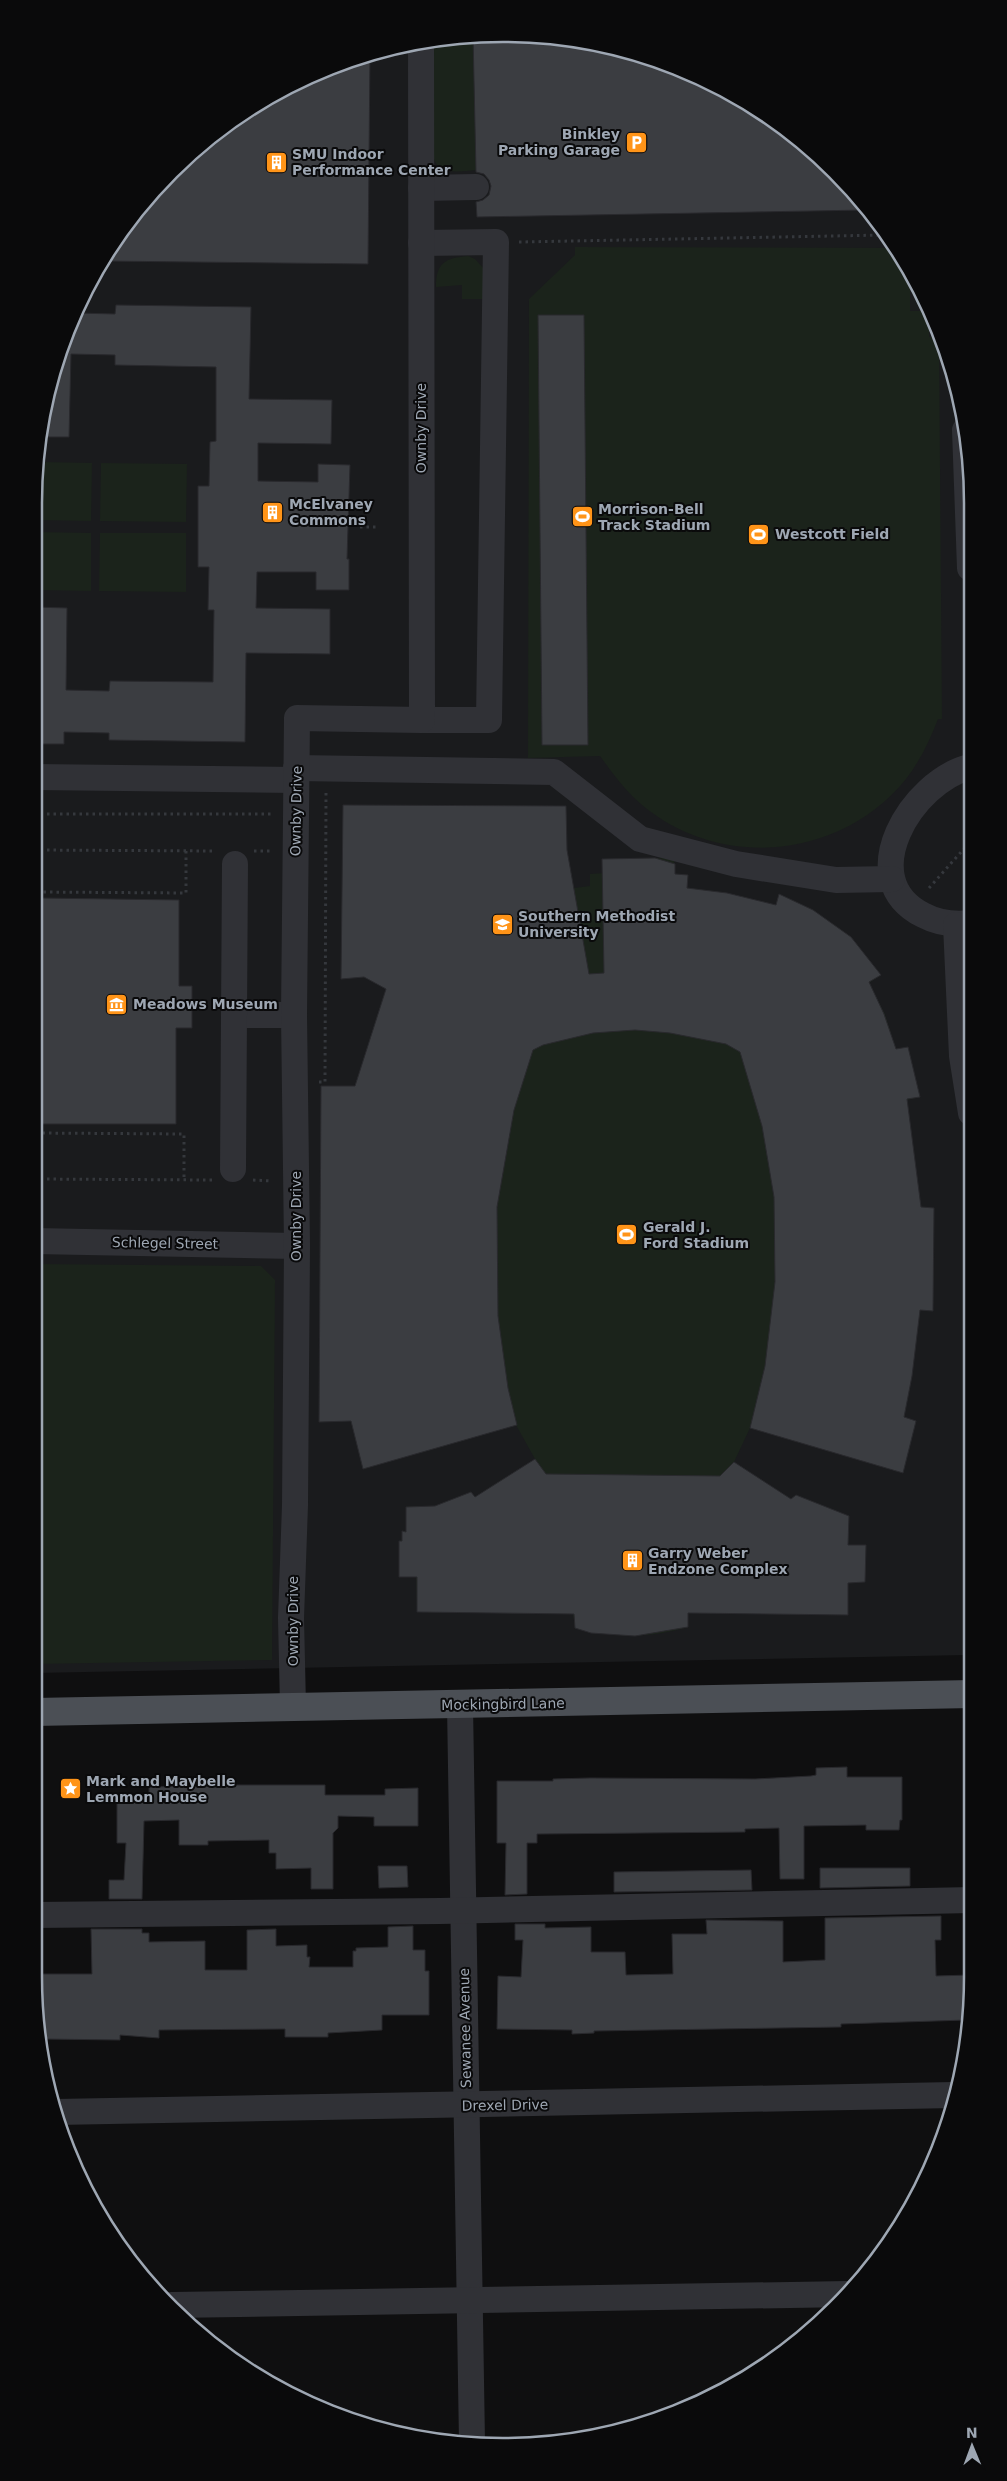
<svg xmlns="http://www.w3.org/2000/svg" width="1007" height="2481" font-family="'DejaVu Sans',sans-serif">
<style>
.built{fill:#1a1b1d}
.green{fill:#1b231b}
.building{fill:#3b3d41;stroke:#29292d}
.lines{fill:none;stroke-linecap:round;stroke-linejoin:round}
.path{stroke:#35383d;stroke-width:3;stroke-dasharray:2.5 4;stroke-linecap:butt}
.minor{stroke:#303136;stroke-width:26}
.major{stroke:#4b4f55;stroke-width:28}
.labels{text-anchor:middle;stroke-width:4;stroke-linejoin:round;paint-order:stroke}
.poi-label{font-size:14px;font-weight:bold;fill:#9ea7b3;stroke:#0a0a0b;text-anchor:start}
.street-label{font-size:14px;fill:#9ea7b3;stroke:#0a0a0b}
.rim{fill:none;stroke:#9ea7b3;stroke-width:2.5}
</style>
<rect width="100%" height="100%" fill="#0f0f10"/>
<path class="built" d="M 472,35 L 565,38 L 654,59 L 764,113 L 857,194 L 925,296 L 969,442 L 972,1344 L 966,1344 L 967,1655 L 34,1673 L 34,504 L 59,353 L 97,269 L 150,194 L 295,82 L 382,50 Z"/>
<g class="green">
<path d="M 473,35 L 476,170 C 462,171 440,176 434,159 L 432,42 Z"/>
<path d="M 575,247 L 889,248 L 890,256 L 899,257 L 910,274 L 910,311 L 929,311 L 929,337 L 937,337 L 939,342 L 942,719 L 938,719 C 930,740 920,761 906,779 C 844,856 730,870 651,812 C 630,797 615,777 600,756 L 528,758 L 529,299 L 575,255 Z"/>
<path d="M 468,256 L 475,259 L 484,269 L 485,299 L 462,299 L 462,285 L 436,287 C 436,263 445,258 468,256 Z"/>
<path d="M 41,462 L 92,463 L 91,521 L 34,520 L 34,504 Z"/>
<path d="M 101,463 L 187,464 L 186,522 L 100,521 Z"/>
<path d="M 34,532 L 91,533 L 91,591 L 34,590 Z"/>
<path d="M 100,533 L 186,533 L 186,592 L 99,591 Z"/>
<path d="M 343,805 L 566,806 L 567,850 L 574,888 L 590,886 L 590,874 L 605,873 L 602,859 L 675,858 L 672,874 L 688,875 L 687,888 L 727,893 L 776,905 L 779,894 L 813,910 L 851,937 L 881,975 L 869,983 L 885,1014 L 896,1049 L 908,1047 L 920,1097 L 907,1100 L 921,1207 L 934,1208 L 933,1311 L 920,1310 L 912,1376 L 904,1417 L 916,1421 L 903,1473 L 750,1428 L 734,1462 L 791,1499 L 796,1495 L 849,1516 L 848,1545 L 866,1545 L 865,1582 L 848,1583 L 848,1615 L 688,1613 L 688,1627 C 650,1638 613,1639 575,1627 L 573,1614 L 417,1612 L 416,1577 L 399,1577 L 399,1541 L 402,1540 L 402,1531 L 406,1531 L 406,1507 L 418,1506 L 419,1512 L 471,1492 L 475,1497 L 535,1459 L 516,1425 L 363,1469 L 351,1421 L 319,1422 L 321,1086 L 355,1086 L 386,989 L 364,977 L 341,979 Z"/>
<path d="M 34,1264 L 261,1266 L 275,1280 L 272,1660 L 34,1664 Z"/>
</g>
<g class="building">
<path d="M 473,35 L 565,38 L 654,59 L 764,113 L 857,194 L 867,210 L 477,217 L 476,202 L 483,200 L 489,195 L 491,186 L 489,180 L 484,174 L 476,172 Z"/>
<path d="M 370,54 L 368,264 L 102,261 L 150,194 L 217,131 L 295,82 Z"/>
<path d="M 116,305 L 251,307 L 249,399 L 332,400 L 331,444 L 258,443 L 258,481 L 318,482 L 318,464 L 350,465 L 347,559 L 349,559 L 349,590 L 316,590 L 316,572 L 257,572 L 256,608 L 330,609 L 330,654 L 246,653 L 245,742 L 109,740 L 109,733 L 64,732 L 64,744 L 34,744 L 34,607 L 67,608 L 66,690 L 109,691 L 110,681 L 213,682 L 214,610 L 208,610 L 209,567 L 198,567 L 198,486 L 209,486 L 210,442 L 216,441 L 216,367 L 115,365 L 115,355 L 71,354 L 69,437 L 45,437 L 59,353 L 77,313 L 115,314 Z"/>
<path d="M 538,315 L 584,315 L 588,745 L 542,745 Z"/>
<path d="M 343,805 L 566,806 L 567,850 L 589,974 L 604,973 L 602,859 L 655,858 L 675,864 L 675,874 L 688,875 L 687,888 L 727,893 L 776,905 L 779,894 L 813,910 L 851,937 L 881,975 L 869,982 L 884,1014 L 896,1049 L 908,1047 L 920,1097 L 907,1099 L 921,1207 L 934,1208 L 933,1311 L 920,1310 L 912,1376 L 904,1417 L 916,1421 L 903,1473 L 750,1428 L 765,1366 L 775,1282 L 774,1197 L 762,1126 L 740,1052 L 726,1044 L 670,1033 L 635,1030 L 593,1033 L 543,1045 L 533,1050 L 514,1110 L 497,1207 L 498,1316 L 508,1388 L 517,1425 L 363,1469 L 351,1421 L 319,1422 L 321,1086 L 355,1086 L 386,989 L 364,977 L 341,979 Z"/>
<path d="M 42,898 L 179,900 L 179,986 L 192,986 L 192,1028 L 176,1028 L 176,1124 L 40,1124 Z"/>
<path d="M 535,1459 L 546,1474 L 720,1476 L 734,1462 L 791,1499 L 796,1495 L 849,1516 L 848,1545 L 866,1545 L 865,1582 L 848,1583 L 848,1615 L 688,1613 L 688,1627 L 635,1636 L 591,1633 L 575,1628 L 574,1614 L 417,1612 L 417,1577 L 399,1577 L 399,1541 L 402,1541 L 402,1531 L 406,1532 L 406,1507 L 435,1506 L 471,1492 L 475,1497 Z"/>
<path d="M 847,1767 L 847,1777 L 902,1777 L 902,1820 L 900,1820 L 899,1830 L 866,1830 L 866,1825 L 804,1826 L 804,1879 L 780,1879 L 779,1828 L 745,1829 L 745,1832 L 537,1834 L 537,1843 L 527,1843 L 527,1894 L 505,1895 L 506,1843 L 497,1843 L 497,1781 L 553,1781 L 553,1779 L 590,1778 L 755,1779 L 811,1776 L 816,1775 L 816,1768 Z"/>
<path d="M 238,1785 L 325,1785 L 325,1795 L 385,1795 L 385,1789 L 418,1788 L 418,1826 L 374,1826 L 374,1817 L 338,1816 L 338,1828 L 333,1833 L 333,1889 L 311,1889 L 311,1868 L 276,1869 L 276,1853 L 269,1853 L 269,1840 L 208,1841 L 208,1845 L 179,1845 L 179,1820 L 144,1821 L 142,1899 L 109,1899 L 109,1880 L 124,1880 L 126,1843 L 117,1843 L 117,1796 L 149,1796 L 149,1787 Z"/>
<path d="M 378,1866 L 407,1866 L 408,1887 L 379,1888 Z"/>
<path d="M 820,1868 L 910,1868 L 910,1886 L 820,1888 Z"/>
<path d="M 751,1870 L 752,1890 L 614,1892 L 614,1872 Z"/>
<path d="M 941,1916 L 941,1940 L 935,1940 L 936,1976 L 970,1975 L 971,1994 L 966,2020 L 841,2024 L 841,2027 L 594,2031 L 594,2033 L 572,2034 L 572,2030 L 497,2029 L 498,1976 L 521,1977 L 523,1940 L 515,1940 L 515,1924 L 545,1924 L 545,1928 L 591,1927 L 591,1952 L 625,1952 L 626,1975 L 673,1974 L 672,1934 L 707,1934 L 706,1920 L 783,1921 L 783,1962 L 825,1960 L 825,1918 Z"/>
<path d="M 413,1926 L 413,1950 L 425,1950 L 425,1971 L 429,1971 L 429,2015 L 382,2015 L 382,2030 L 328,2033 L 328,2037 L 285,2037 L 285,2029 L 159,2030 L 159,2038 L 120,2035 L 120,2040 L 44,2039 L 34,1974 L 92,1974 L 91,1929 L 142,1929 L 142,1933 L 149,1933 L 149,1942 L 205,1941 L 205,1970 L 247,1970 L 247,1930 L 276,1929 L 276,1946 L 307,1945 L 307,1957 L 310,1957 L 309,1967 L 353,1967 L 353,1951 L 356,1951 L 356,1948 L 388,1947 L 388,1927 Z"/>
</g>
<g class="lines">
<g class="path">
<path d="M 519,242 L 884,235"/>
<path d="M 360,527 L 376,527"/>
<path d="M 34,814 L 274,814"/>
<path d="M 34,850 L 216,851"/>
<path d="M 254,851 L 273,851"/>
<path d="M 929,888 L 970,842"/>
<path d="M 37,892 L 186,893 L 186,851"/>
<path d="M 319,1082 L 325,1082 L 326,792"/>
<path d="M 36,1133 L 184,1134 L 184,1180"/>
<path d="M 34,1179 L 212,1180"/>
<path d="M 35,1179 L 38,850"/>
<path d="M 253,1180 L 272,1181"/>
</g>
<g class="minor">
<path d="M 421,188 L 476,187"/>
<path d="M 421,243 L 496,242 L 489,720 L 422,720"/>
<path d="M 965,430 L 970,568"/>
<path d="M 970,767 C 912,781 852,879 923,915 C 938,923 953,925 970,923"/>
<path d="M 296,768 L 554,772 L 640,839 L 736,864 L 836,880 L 892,879"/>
<path d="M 34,777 L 296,780"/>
<path d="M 956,925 L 962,1056 L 971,1113"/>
<path d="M 234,1015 L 294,1015"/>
<path d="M 233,1169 L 235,864"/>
<path d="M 34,1241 L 297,1246"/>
<path d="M 460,1705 L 472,2442"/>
<path d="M 293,1706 L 291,1618 L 295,1505 L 297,1246 L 294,1015 L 297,718 L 422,720 L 421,43"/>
<path d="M 34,1915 L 440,1911 L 973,1900"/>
<path d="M 56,2112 L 954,2095"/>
<path d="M 172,2305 L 848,2294"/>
</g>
<path class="major" d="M 34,1712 L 973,1694"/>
</g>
<defs>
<symbol id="parking-square" viewBox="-11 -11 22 22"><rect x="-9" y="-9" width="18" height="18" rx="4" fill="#ff9418" stroke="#0a0a0b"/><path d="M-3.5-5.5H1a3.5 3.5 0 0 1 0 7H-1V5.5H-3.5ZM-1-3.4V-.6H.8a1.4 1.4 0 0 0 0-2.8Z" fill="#fff"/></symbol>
<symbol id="building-square" viewBox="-11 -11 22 22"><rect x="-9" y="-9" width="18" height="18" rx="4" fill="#ff9418" stroke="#0a0a0b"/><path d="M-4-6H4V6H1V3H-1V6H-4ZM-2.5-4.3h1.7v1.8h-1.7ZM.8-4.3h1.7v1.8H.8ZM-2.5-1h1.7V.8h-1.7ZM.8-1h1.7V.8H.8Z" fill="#fff"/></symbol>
<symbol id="stadium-square" viewBox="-11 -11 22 22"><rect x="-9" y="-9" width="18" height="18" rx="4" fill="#ff9418" stroke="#0a0a0b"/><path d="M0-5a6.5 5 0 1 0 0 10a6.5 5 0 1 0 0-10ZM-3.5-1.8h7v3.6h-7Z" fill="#fff"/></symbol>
<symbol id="university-square" viewBox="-11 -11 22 22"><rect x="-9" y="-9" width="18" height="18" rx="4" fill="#ff9418" stroke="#0a0a0b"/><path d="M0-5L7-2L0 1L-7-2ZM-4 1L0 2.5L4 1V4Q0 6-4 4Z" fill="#fff"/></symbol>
<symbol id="museum-square" viewBox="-11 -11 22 22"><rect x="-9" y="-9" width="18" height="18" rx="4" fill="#ff9418" stroke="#0a0a0b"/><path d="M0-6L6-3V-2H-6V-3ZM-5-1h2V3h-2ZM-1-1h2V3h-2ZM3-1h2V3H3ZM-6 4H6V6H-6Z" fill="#fff"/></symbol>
<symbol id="sight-square" viewBox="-11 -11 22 22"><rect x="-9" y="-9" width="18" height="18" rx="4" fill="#ff9418" stroke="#0a0a0b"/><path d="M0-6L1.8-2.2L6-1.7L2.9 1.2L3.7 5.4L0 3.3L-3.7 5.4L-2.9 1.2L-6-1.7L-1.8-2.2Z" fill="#fff"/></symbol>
</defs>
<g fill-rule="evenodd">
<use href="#parking-square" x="624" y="130" width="25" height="25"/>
<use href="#building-square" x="264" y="150" width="25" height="25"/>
<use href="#building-square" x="260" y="500" width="25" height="25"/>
<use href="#stadium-square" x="570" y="504" width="25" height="25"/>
<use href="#stadium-square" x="746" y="522" width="25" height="25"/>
<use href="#university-square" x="490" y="912" width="25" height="25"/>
<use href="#museum-square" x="104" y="992" width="25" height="25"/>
<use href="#stadium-square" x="614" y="1222" width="25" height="25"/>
<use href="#building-square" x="620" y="1548" width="25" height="25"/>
<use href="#sight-square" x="58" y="1776" width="25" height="25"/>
</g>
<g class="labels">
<g class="poi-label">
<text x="620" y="139" text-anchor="end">Binkley<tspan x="620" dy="16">Parking Garage</tspan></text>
<text x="292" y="159">SMU Indoor<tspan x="292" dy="16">Performance Center</tspan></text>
<text x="289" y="509">McElvaney<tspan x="289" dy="16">Commons</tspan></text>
<text x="598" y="514">Morrison-Bell<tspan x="598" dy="16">Track Stadium</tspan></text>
<text x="775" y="539">Westcott Field</text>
<text x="518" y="921">Southern Methodist<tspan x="518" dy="16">University</tspan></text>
<text x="133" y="1009">Meadows Museum</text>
<text x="643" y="1232">Gerald J.<tspan x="643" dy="16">Ford Stadium</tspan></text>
<text x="648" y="1558">Garry Weber<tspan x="648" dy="16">Endzone Complex</tspan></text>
<text x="86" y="1786">Mark and Maybelle<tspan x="86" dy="16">Lemmon House</tspan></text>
</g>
<g class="street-label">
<text transform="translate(421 428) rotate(-90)" y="5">Ownby Drive</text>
<text transform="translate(296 811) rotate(-89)" y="5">Ownby Drive</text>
<text transform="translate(296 1216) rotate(-90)" y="5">Ownby Drive</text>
<text transform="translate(165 1243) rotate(1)" y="5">Schlegel Street</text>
<text transform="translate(293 1621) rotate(-90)" y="5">Ownby Drive</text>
<text transform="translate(503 1704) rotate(-1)" y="5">Mockingbird Lane</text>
<text transform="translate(465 2028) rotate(-91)" y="5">Sewanee Avenue</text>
<text transform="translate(505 2105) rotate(-1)" y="5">Drexel Drive</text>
</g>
</g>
<path d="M0 0H1007V2481H0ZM503 42H503A461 461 0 0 1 964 503V1977A461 461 0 0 1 503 2438H503A461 461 0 0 1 42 1977V503A461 461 0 0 1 503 42Z" fill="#0a0a0b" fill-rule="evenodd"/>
<path class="rim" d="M503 42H503A461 461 0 0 1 964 503V1977A461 461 0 0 1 503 2438H503A461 461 0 0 1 42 1977V503A461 461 0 0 1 503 42Z"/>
<g transform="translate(972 2446) rotate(359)" stroke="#0a0a0b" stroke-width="4" paint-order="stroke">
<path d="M0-4L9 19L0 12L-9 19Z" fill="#9ea7b3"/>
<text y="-8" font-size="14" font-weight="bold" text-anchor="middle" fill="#9ea7b3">N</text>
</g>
</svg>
